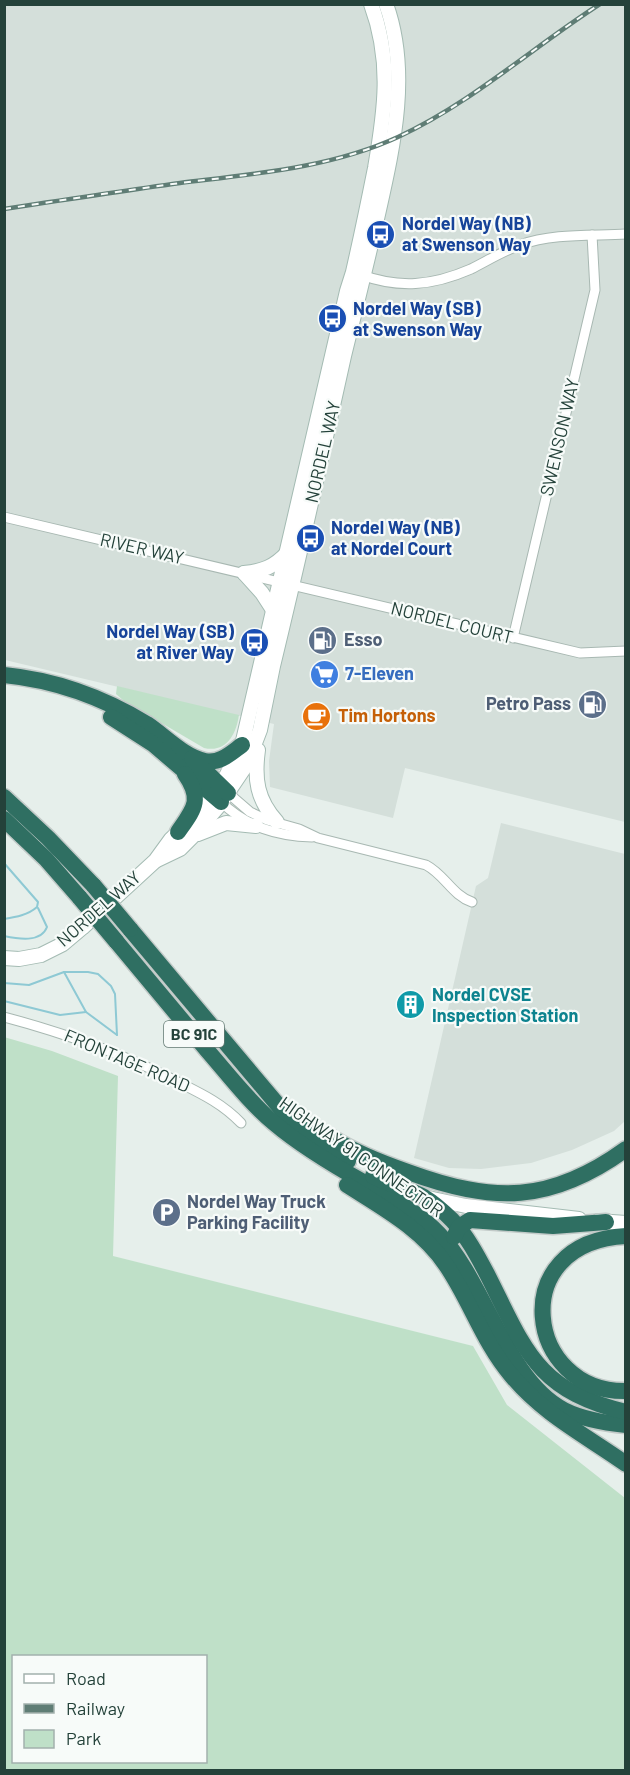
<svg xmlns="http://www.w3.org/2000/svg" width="630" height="1775" font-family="Barlow,sans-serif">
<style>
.built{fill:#d4dfda}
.green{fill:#bfe0c8;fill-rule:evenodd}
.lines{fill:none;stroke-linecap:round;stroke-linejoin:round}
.stream{stroke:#8ec9d4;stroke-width:2}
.street-casing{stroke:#a8b8b2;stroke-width:11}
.secondary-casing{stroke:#a4bbb3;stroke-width:16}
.highway-casing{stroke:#c2cac8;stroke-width:19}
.street{stroke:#fff;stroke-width:9}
.secondary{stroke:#fff;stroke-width:14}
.highway{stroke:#2f6f62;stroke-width:16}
.rail-casing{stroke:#5f7d75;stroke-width:4.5}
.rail{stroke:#f7fbf9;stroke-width:2;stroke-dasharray:7;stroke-linecap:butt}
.highway-bridge-casing{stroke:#c2cac8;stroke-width:19;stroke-linecap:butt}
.highway-bridge{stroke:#2f6f62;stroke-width:16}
.labels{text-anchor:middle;stroke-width:4.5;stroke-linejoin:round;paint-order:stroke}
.shield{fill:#f7fbf9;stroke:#637a73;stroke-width:1.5}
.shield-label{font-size:16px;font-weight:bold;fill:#24423a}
.transit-label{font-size:18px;font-weight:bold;fill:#164399;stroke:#f7fbf9;text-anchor:start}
.street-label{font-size:18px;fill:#24423a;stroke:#f7fbf9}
.service-label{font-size:18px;font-weight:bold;fill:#4e5e75;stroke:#f7fbf9;text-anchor:start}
.shop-label{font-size:18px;font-weight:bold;fill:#366cbe;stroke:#f7fbf9;text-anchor:start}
.food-label{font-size:18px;font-weight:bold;fill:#c56008;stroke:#f7fbf9;text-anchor:start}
.culture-label{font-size:18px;font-weight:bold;fill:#0d838f;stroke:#f7fbf9;text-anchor:start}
</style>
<rect width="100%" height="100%" fill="#e6efeb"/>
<g class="built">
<path d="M 5,5 L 625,5 L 625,822 L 405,768 L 393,818 L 270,787 L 269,761 L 274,724 L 5,660 Z"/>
<path d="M 501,823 L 625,854 L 625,1121 L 614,1131 L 572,1150 L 531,1163 L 481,1169 L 449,1168 L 414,1158 L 476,886 L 488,878 Z"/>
</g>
<g class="green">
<path d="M 117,686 L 239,715 C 236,735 226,753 204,748 L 124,701 L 116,694 Z"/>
<path d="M 4,1037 L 52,1051 L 118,1076 L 113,1256 L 473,1346 L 507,1405 L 625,1498 L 625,1770 L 5,1770 ZM 14,1656 L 206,1656 L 206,1762 L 14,1762 Z"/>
</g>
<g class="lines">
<g class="stream">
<path d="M 4,863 L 38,902 L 37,907 C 28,915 16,917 4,919"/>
<path d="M 4,936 C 18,939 41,943 47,927 L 38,908"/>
<path d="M 64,972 L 86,1012 L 117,1035"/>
<path d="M 4,983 L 29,985 L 64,972 L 88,972 L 98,974 L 111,986 L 115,994 L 117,1035"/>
<path d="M 4,1001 L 60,1015 L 86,1012"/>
</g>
<defs>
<g id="street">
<path d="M 359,274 C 399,289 432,286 471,269 C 487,261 503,251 520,245 C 553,233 591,236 626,234"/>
<path d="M 4,517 L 580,653 L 626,651"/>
<path d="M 513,638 L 595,290 L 592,235"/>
<path d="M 228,793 L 250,812 L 267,820 L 299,829 L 318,838 L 426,865 C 445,875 452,895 472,902"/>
<path d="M 221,802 C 247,827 277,836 312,837"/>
<path d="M 4,1017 C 64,1033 121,1053 176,1081 C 200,1093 222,1103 241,1123"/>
</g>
<g id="secondary">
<path d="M 244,573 C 263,571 274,567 287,553"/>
<path d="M 244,573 L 262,593 L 273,610"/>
<path d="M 258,750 C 254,779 257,800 277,822"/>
<path d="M 198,834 L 226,823 L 256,826"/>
<path d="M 157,860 L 180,849 L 193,836 L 218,807 L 247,764 L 260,730 L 273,666 C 298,563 321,460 344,356 C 356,307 368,259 379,210 C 394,143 410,71 386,4"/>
<path d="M 4,958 L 19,959 L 41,955 L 63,944 L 82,928 L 155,861 L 171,839 L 200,812 L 221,786 L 242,745 L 347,291 L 353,272 C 361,237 368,203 375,168 C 385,110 392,61 371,4"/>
<path d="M 428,1198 L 466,1206 L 579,1219"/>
<path d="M 598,1221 L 626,1223"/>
</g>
<g id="highway">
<path d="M 4,675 C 55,680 104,698 147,724 C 165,736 184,757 205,761 C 220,764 231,753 242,745"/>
<path d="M 111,717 L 153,744 L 221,802"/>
<path d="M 192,758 L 228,793"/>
<path d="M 4,797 L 48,838 L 94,886"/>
<path d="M 4,819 L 46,859 L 80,898"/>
<path d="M 178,832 C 194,809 203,800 185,774"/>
<path d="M 130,929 L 282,1110 L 300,1126 L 348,1161"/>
<path d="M 116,941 C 146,977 176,1013 206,1049 C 228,1074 248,1101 274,1123 C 301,1146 333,1165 365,1183 C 390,1198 418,1212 439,1234 C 485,1282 506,1380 564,1410 C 582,1419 605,1423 626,1425"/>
<path d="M 332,1138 C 356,1153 382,1163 408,1172 C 493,1203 550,1204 626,1149"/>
<path d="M 373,1176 C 389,1185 408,1188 424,1197 C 434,1203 444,1212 452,1220 C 467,1236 477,1255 487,1274 C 525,1349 535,1390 626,1412"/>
<path d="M 347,1185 C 383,1208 422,1229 446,1265 C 470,1300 483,1342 511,1375 C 543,1414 585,1435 626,1464"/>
<path d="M 626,1236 C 504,1242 526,1393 626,1391"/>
<path d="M 454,1237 L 459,1227 L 470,1220 L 553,1226 L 606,1222"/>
</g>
</defs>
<use href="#street" class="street-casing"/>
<use href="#secondary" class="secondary-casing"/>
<use href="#highway" class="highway-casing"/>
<use href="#street" class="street"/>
<use href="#secondary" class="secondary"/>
<use href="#highway" class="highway"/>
<defs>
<path id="rail" d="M 4,209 C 63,200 122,191 180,183 C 253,174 331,168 398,137 C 470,104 533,47 600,4"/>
</defs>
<use href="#rail" class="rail-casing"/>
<use href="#rail" class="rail"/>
<defs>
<g id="highway-bridge">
<path d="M 94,886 L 130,929"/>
<path d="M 80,898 L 116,941"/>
</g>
</defs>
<use href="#highway-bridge" class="highway-bridge-casing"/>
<use href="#highway-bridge" class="highway-bridge"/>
</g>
<defs>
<symbol id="bus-disc" viewBox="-11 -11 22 22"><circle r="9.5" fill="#1a4fb4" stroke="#f7fbf9"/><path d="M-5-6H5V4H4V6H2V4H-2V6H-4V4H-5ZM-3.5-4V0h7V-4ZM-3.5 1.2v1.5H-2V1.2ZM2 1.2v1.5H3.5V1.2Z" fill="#fff"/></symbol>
<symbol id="fuel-disc" viewBox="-11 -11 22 22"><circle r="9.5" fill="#5c6f8a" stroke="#f7fbf9"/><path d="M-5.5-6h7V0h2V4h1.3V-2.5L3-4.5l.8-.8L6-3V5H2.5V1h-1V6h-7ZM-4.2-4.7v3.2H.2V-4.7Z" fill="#fff"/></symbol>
<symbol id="supermarket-disc" viewBox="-11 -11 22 22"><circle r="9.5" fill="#3f7fe0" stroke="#f7fbf9"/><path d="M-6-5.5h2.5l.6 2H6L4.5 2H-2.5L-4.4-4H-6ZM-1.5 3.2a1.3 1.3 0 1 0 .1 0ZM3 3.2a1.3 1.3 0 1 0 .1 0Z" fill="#fff"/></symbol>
<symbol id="cafe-disc" viewBox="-11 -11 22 22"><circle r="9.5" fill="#e8710a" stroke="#f7fbf9"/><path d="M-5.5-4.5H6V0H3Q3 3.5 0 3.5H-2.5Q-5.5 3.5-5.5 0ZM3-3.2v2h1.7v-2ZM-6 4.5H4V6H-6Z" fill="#fff"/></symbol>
<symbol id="building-disc" viewBox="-11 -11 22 22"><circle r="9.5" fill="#0f9aa8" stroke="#f7fbf9"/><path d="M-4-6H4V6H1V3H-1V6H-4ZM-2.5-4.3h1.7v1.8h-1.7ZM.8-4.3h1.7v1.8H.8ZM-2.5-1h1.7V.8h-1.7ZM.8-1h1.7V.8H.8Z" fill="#fff"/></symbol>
<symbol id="parking-disc" viewBox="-11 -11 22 22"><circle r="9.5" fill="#5c6f8a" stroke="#f7fbf9"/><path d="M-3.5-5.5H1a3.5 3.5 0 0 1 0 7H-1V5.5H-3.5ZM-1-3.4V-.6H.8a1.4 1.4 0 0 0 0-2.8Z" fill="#fff"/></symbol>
</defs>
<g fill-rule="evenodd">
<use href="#bus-disc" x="364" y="218" width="33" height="33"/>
<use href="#bus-disc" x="316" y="302" width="33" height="33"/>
<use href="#bus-disc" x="294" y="522" width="33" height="33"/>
<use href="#fuel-disc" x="306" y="624" width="33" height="33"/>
<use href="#bus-disc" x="238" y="626" width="33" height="33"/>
<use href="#supermarket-disc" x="308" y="658" width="33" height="33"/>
<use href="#fuel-disc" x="576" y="688" width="33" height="33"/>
<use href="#cafe-disc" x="300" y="700" width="33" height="33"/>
<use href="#building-disc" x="394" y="988" width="33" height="33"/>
<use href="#parking-disc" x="150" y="1196" width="33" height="33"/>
</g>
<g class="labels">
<rect class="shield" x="164" y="1021" width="60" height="26" rx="4.5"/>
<g class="shield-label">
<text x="194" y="1040">BC 91C</text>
</g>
<g class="transit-label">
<text x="402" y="230">Nordel Way (NB)<tspan x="402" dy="21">at Swenson Way</tspan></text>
<text x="353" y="315">Nordel Way (SB)<tspan x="353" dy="21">at Swenson Way</tspan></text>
<text x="331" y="534">Nordel Way (NB)<tspan x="331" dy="21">at Nordel Court</tspan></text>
<text x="234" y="638" text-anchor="end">Nordel Way (SB)<tspan x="234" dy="21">at River Way</tspan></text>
</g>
<g class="street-label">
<text transform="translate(560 437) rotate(-77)" y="6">SWENSON WAY</text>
<text transform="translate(323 452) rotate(-77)" y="6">NORDEL WAY</text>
<text transform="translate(142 549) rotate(13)" y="6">RIVER WAY</text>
<text transform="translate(452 623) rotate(14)" y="6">NORDEL COURT</text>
<text transform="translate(99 909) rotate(-41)" y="6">NORDEL WAY</text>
<text transform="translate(127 1061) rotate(23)" y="6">FRONTAGE ROAD</text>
<text transform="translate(361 1157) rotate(35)" y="6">HIGHWAY 91 CONNECTOR</text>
</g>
<g class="service-label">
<text x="344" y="646">Esso</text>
<text x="571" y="710" text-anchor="end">Petro Pass</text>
<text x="187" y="1208">Nordel Way Truck<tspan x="187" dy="21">Parking Facility</tspan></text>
</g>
<g class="shop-label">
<text x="345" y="680">7-Eleven</text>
</g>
<g class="food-label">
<text x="338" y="722">Tim Hortons</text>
</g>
<g class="culture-label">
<text x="432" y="1001">Nordel CVSE<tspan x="432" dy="21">Inspection Station</tspan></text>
</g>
</g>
<rect width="630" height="1775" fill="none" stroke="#24423a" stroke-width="12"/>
<rect x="12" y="1655" width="195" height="108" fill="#f7fbf9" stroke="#a3b1ad" stroke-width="1.5"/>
<rect x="24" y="1674" width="30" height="9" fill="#ffffff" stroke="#a3b1ad" stroke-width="1.5"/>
<text x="66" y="1685" font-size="18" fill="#24423a">Road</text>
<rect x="24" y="1704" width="30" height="9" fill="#5f7d75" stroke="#a3b1ad" stroke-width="1.5"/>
<text x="66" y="1715" font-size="18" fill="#24423a">Railway</text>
<rect x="24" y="1730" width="30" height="18" fill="#bfe0c8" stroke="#a3b1ad" stroke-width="1.5"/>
<text x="66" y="1745" font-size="18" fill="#24423a">Park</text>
</svg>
